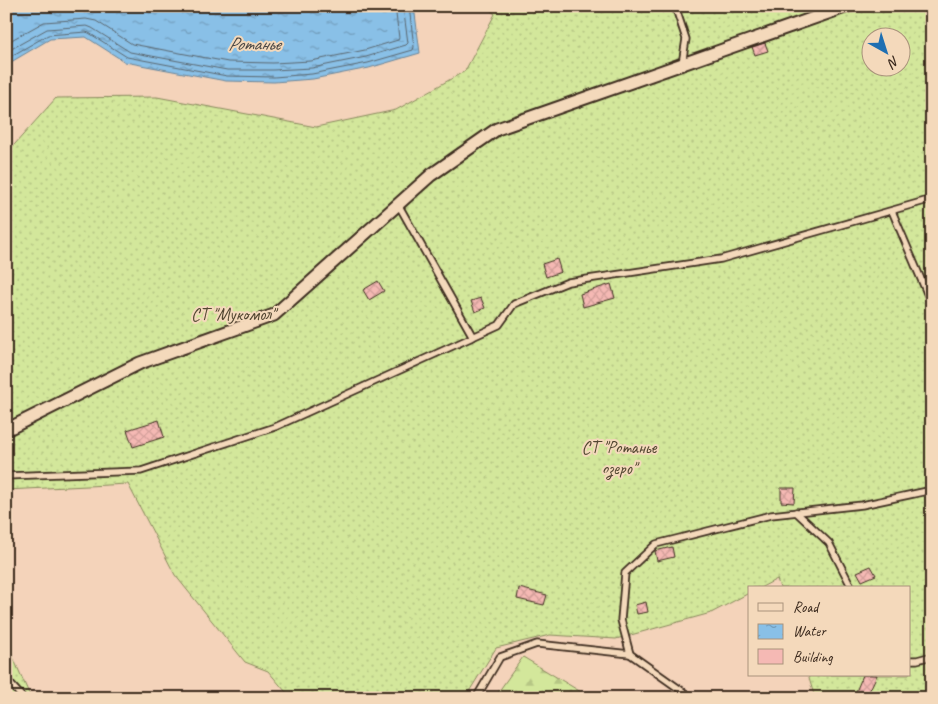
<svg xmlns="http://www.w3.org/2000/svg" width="938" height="704" font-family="Caveat,sans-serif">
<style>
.forest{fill:url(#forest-firs);stroke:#87885c}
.garden{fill:url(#garden-dots);stroke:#87885c;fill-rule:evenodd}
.water{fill:url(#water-ripples);stroke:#6a8497}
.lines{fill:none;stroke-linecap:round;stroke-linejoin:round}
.shore{stroke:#5a666e;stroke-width:1}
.building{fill:url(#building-cross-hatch);stroke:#3b2a1e}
.service-casing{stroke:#3b2a1e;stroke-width:9}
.minor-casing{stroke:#3b2a1e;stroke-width:15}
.service{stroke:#f4d9bb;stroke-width:5.5}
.minor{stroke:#f4d9bb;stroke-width:11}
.labels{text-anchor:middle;stroke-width:4;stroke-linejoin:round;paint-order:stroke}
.park-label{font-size:18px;fill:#524631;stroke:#f4d9bb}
.water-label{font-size:19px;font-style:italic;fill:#4b4846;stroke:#f4d9bb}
</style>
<defs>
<pattern id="forest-firs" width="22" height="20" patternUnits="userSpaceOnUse" patternTransform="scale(1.25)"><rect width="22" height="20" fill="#d3e79b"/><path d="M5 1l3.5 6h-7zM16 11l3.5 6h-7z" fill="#b6c685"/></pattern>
<pattern id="garden-dots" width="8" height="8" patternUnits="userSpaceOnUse" patternTransform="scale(1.25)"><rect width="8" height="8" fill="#d3e79b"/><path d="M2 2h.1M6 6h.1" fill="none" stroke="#b6c685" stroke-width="1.8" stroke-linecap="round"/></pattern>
<pattern id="water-ripples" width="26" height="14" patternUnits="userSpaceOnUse" patternTransform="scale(1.25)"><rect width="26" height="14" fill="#89c0e7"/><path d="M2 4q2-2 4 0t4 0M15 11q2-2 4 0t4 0" fill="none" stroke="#719cbb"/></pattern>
<pattern id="building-cross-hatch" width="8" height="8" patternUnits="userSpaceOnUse" patternTransform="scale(1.25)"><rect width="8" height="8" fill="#f5b9b4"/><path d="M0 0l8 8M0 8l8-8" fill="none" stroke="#d39f9a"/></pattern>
</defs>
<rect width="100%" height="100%" fill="#f4d3ba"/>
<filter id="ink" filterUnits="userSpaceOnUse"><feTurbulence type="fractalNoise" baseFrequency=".02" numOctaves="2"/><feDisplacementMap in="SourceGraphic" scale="10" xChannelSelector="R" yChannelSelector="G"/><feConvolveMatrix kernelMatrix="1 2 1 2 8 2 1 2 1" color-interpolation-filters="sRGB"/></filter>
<g filter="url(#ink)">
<path class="forest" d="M 523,657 L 591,698 L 494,698 Z"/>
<g class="garden">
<path d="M 485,6 L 932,6 L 932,698 L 815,698 L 808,675 L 909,675 L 909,588 L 780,588 L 777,579 L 760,588 L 749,588 L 749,593 L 711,613 L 616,639 L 550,635 L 496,648 L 465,698 L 291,698 L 268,671 L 245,662 L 175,575 L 128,484 L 6,490 L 6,154 L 56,98 L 157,97 L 316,127 L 396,110 L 465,71 L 495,14 ZM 870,38 L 900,38 L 900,68 L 870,68 Z"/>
<path d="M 6,645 L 8,646 L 31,698 L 6,698 Z"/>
</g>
<path class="water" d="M 6,6 L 414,6 L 420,53 L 369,68 L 313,79 L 274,82 L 226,81 L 125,62 L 86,37 L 50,39 L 6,65 Z"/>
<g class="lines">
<g class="shore">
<path d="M 6,43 L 44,22 L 86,19 L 96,21 L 132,44 L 228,62 L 273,63 L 311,61 L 365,50 L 398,40 L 399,38 L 395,6"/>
<path d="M 6,52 L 47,29 L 87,26 L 92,28 L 130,52 L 227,70 L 273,70 L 312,68 L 366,57 L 406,45 L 408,43 L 403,6"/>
<path d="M 6,59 L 48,35 L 86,32 L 89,33 L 127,57 L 227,76 L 274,77 L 312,74 L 368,63 L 413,50 L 414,47 L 409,6"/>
</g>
</g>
<g class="building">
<path d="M 765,43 L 768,51 L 755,55 L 752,47 Z"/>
<path d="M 557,259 L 561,272 L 546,277 L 542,264 Z"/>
<path d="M 378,281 L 384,291 L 369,300 L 363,290 Z"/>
<path d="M 611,284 L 615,298 L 583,307 L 580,294 Z"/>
<path d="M 481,298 L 485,308 L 475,312 L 471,301 Z"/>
<path d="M 159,420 L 164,437 L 133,447 L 127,430 Z"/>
<path d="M 781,488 L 795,488 L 794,503 L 781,502 Z"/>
<path d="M 672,547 L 674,557 L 657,561 L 655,551 Z"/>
<path d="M 871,566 L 876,575 L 862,581 L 857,572 Z"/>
<path d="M 519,588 L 547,595 L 544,605 L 517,599 Z"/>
<path d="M 646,602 L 648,612 L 637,614 L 635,605 Z"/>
<path d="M 863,675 L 877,675 L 866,698 L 855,694 Z"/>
</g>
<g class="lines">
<defs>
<g id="service">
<path d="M 675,6 L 686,39 L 682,64"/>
<path d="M 398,204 L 473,337"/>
<path d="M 892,211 L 932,305"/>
<path d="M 6,476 L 141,471 L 275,427 L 499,325 L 514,304 L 568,282 L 721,259 L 932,199"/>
<path d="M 796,512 L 829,543 L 852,588"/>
<path d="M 630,654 L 621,620 L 625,573 L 656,544 L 771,515 L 862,505 L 932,490"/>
<path d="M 909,660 L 917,660 L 932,656"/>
<path d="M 6,679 L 23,698"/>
<path d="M 476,698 L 500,657 L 537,644 L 630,654 L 692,698"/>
</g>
<path id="minor" d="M 6,430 L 140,363 L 274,315 L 431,175 L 497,129 L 848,6"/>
</defs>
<use href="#service" class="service-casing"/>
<use href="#minor" class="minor-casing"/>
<use href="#service" class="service"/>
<use href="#minor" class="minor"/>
</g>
</g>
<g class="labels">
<g class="park-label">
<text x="233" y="320">СТ "Мукомол"</text>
<text x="619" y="453">СТ "Ротанье<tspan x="619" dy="21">озеро"</tspan></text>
</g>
<g class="water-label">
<text x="254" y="50">Ротанье</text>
</g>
</g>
<rect width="938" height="704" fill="none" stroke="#f4d9bb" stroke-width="25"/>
<rect x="12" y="12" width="913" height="679" fill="none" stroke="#3b2a1e" stroke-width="2" filter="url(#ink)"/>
<rect x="748" y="586" width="162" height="90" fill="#f4d9bb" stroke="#aa937c"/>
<rect x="758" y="603" width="25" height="8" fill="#f4d9bb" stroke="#aa937c"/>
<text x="793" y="612" font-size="15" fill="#3b2a1e">Road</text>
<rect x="758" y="624" width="25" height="15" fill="url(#water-ripples)" stroke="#aa937c"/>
<text x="793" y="636" font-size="15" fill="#3b2a1e">Water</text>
<rect x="758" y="649" width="25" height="15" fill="#f5b9b4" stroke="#aa937c"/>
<text x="793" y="662" font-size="15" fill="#3b2a1e">Building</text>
<g transform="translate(886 52) rotate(141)"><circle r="24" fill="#f4d9bb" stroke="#aa937c"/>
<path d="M0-4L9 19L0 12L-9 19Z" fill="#1f6fb2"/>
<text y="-8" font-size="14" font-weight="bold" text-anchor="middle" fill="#3b2a1e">N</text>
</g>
</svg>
